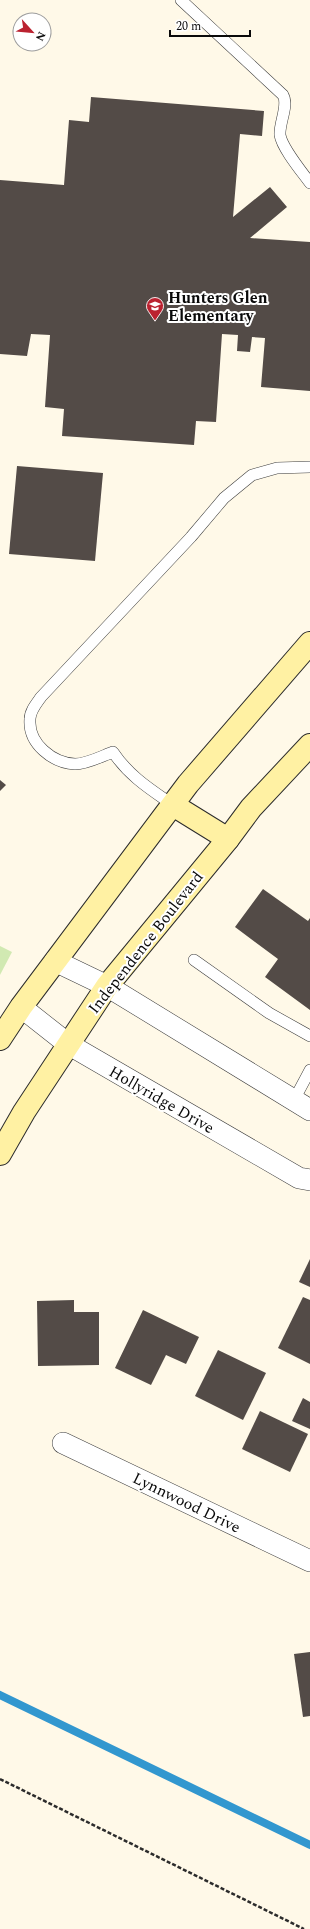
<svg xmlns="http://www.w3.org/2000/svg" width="310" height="1929" font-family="Spectral,serif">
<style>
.green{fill:#d1e9b2}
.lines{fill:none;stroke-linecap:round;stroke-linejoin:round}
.stream{stroke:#3297cf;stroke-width:8}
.building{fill:#534b47}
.service-casing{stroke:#3d3d3d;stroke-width:12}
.minor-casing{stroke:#3d3d3d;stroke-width:22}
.secondary-casing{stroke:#2c2c2c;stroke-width:24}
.path{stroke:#2c2c2c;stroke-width:2.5;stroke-dasharray:4 2;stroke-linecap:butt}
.service{stroke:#fff;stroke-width:11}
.minor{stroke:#fff;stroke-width:21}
.secondary{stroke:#fff1a3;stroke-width:22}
.labels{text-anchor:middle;stroke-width:4;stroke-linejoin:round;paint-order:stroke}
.poi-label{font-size:16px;font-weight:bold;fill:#0a0a0a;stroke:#fff;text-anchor:start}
.street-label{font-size:16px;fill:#0a0a0a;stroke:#fff}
</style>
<rect width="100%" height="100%" fill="#fff9e8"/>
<path class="green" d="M 0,946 L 12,952 L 0,975 Z"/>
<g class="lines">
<path class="stream" d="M 0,1695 L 310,1845"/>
</g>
<g class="building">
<path d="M 91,97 L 264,111 L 262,136 L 240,134 L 233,217 L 270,187 L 287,207 L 250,238 L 310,242 L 310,391 L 261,387 L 265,338 L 252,337 L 250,352 L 237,351 L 238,335 L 222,334 L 216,422 L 196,421 L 194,445 L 62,436 L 64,409 L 45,407 L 50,335 L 31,334 L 27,356 L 0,354 L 0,180 L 64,185 L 69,120 L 89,122 Z"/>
<path d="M 17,466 L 103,473 L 95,561 L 9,554 Z"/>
<path d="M 0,780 L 6,785 L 0,791 Z"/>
<path d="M 263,889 L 308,921 L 310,918 L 310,1010 L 265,977 L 278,959 L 235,927 Z"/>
<path d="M 310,1259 L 310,1287 L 299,1282 Z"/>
<path d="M 303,1297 L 310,1300 L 310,1364 L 278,1348 Z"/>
<path d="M 74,1300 L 74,1312 L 99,1312 L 99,1365 L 38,1366 L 37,1301 Z"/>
<path d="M 143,1310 L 199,1337 L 186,1364 L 166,1355 L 151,1385 L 115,1368 Z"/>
<path d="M 218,1350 L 266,1373 L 243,1420 L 195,1396 Z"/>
<path d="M 303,1398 L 310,1402 L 310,1429 L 292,1421 Z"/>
<path d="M 260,1411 L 308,1434 L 290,1472 L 242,1449 Z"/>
<path d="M 310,1652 L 310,1716 L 303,1717 L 294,1654 Z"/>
</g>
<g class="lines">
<defs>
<g id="service">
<path d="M 181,0 L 283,95 C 289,105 279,123 280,135 C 282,148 302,172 310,183"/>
<path d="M 173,805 C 150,789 129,776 113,752 C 102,756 87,764 75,764 C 53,763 28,744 30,719 C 30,711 36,704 41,697 L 191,537 L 224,498 L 252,475 L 277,468 L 310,467"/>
<path d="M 194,960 L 269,1013 L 310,1036"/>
<path d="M 294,1100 L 310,1070"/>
</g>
<g id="minor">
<path d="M 55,961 L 107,986 L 310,1110"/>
<path d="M 21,1007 L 68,1044 L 299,1178 L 310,1180"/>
<path d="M 63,1443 L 310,1561"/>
</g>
<g id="secondary">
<path d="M 173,805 L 228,839"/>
<path d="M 0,1039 L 21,1007 L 188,784 L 310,643"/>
<path d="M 0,1154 L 24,1112 L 107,986 L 228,839 L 251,808 L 310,745"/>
</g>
</defs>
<use href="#service" class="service-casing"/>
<use href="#minor" class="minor-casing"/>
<use href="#secondary" class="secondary-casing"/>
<path class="path" d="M 0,1779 L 304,1929"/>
<use href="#service" class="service"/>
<use href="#minor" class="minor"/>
<use href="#secondary" class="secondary"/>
</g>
<defs>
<symbol id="school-pin" viewBox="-11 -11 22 30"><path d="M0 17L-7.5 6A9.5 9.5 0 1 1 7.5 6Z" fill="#bb2230" stroke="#fff"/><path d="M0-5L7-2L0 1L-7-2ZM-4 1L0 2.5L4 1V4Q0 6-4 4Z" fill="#fff"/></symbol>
</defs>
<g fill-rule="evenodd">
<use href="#school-pin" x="145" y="296" width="20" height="27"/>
</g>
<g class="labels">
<g class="poi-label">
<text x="168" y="303">Hunters Glen<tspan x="168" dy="18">Elementary</tspan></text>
</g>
<g class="street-label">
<text transform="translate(145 942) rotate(-52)" y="6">Independence Boulevard</text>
<text transform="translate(162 1099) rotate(30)" y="6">Hollyridge Drive</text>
<text transform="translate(187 1502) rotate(26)" y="6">Lynnwood Drive</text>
</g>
</g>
<g transform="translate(32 32) rotate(117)"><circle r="19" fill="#ffffff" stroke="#9d9d9d"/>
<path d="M0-3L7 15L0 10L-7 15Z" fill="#bb2230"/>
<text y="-6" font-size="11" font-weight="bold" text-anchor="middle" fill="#0a0a0a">N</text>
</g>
<path d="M170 30v6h80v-6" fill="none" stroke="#0a0a0a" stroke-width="2"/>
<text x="176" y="30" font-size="12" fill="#0a0a0a" stroke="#ffffff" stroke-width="3" paint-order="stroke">20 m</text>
</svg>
